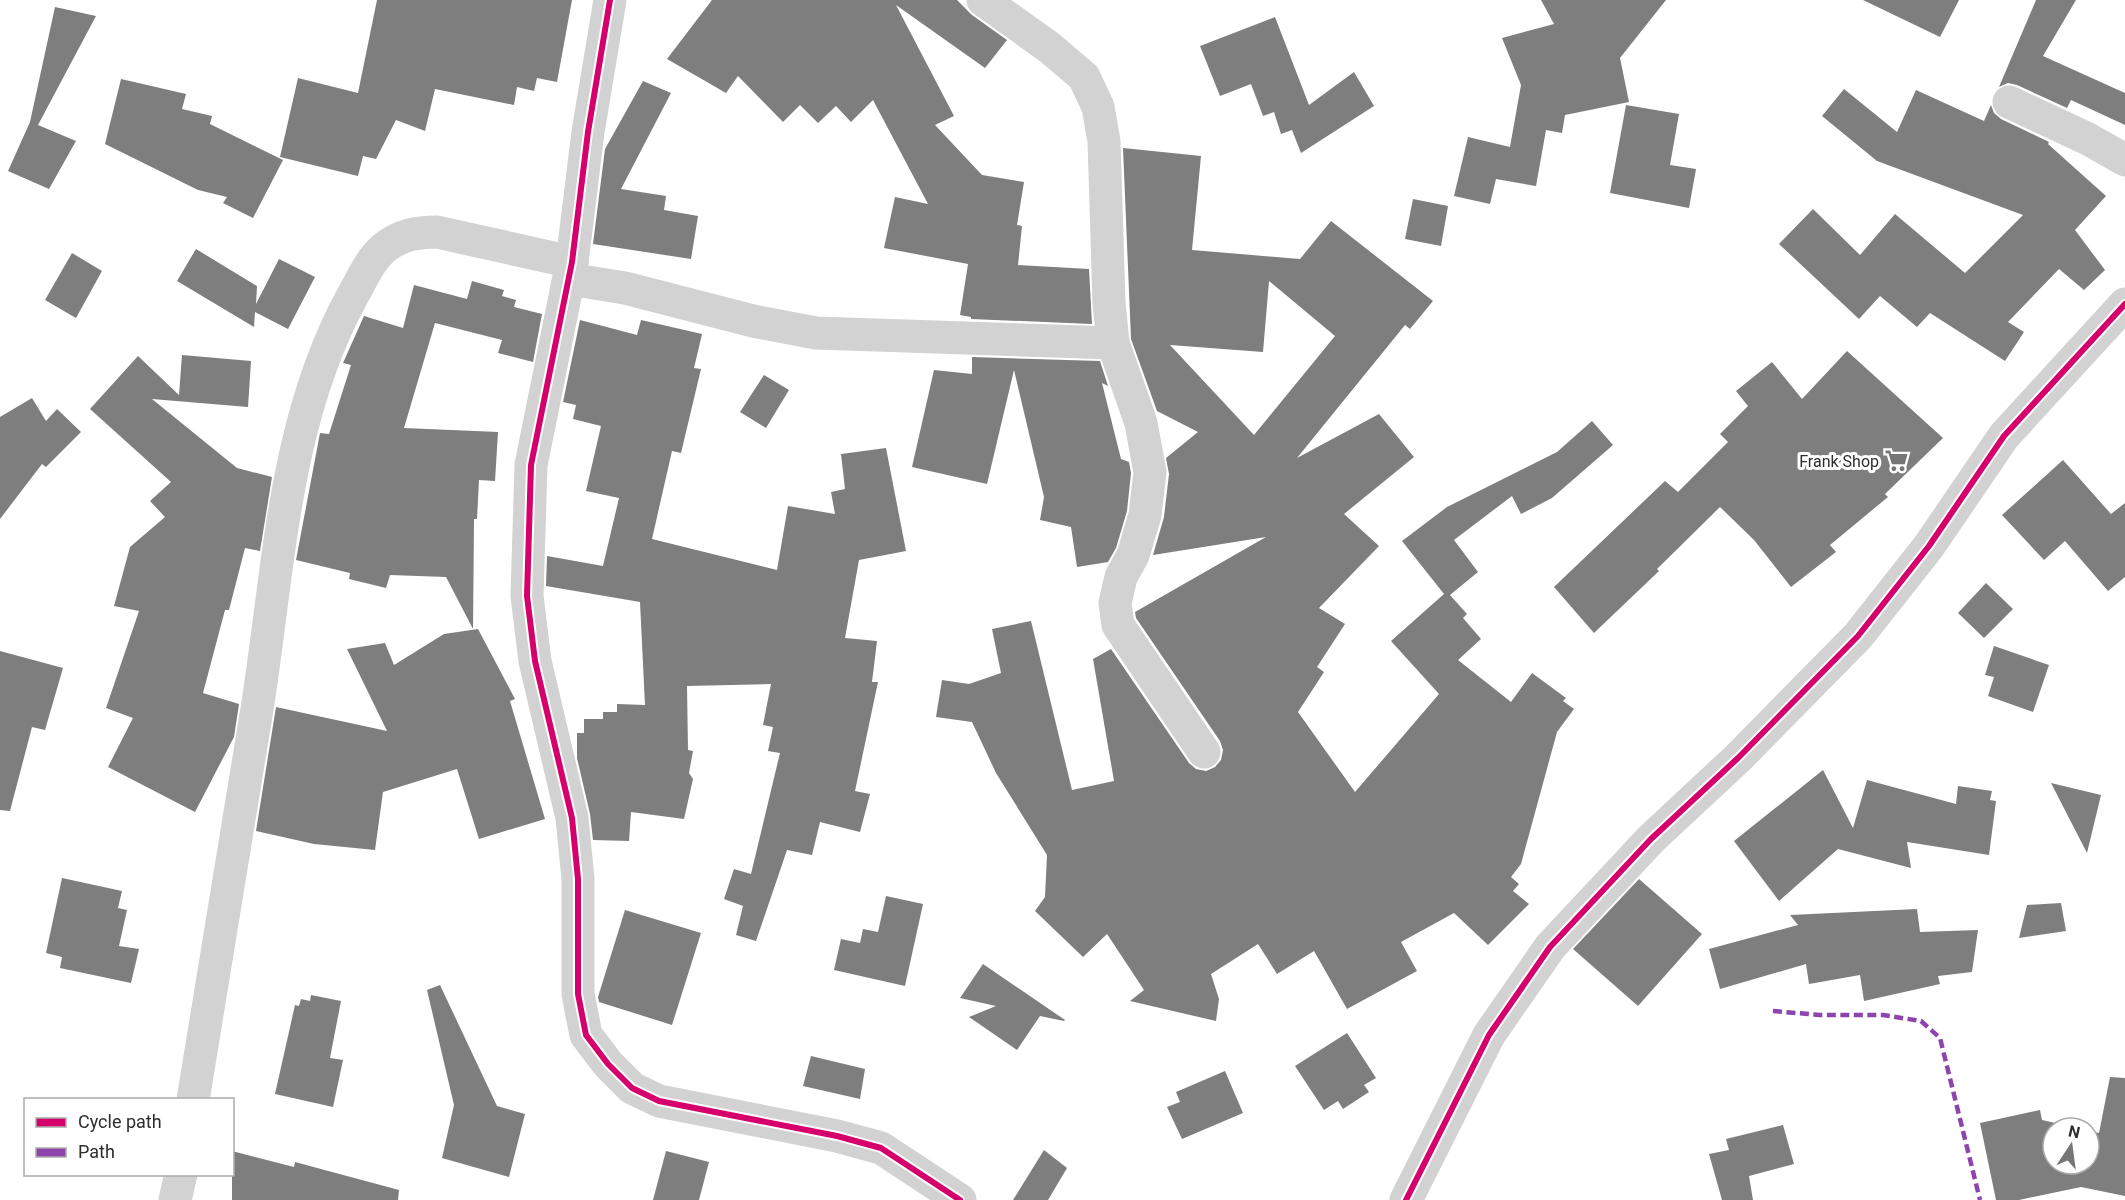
<svg xmlns="http://www.w3.org/2000/svg" width="2125" height="1200" font-family="Roboto,sans-serif">
<style>
.building{fill:#7e7e7e;fill-rule:evenodd}
.lines{fill:none;stroke-linecap:round;stroke-linejoin:round}
.minor{stroke:#d2d2d2;stroke-width:33}
.tertiary{stroke:#d2d2d2;stroke-width:33}
.quiet{stroke:#8e44ad;stroke-width:4.5;stroke-dasharray:9 4.5;stroke-linecap:butt}
.cycleway-casing{stroke:#fff;stroke-width:10}
.cycleway{stroke:#d6006c;stroke-width:6}
.labels{text-anchor:middle;stroke-width:6;stroke-linejoin:round;paint-order:stroke}
.poi-label{font-size:16px;fill:#2d2d2d;stroke:#fff;text-anchor:end}
</style>
<rect width="100%" height="100%" fill="#fff"/>
<g class="building">
<path d="M 377,0 L 572,0 L 557,82 L 537,78 L 534,91 L 517,87 L 514,105 L 435,89 L 425,131 L 396,120 L 376,159 L 363,156 L 358,176 L 280,157 L 298,78 L 358,93 Z"/>
<path d="M 712,0 L 957,0 L 972,15 L 1007,40 L 985,68 L 896,5 L 954,116 L 935,125 L 982,175 L 1024,182 L 1017,225 L 1022,226 L 1018,265 L 1089,269 L 1092,324 L 971,319 L 971,317 L 960,315 L 968,264 L 884,248 L 895,197 L 928,204 L 873,100 L 851,122 L 836,106 L 818,123 L 800,105 L 783,122 L 738,76 L 726,93 L 667,59 Z"/>
<path d="M 1541,0 L 1666,0 L 1620,58 L 1629,102 L 1565,115 L 1562,133 L 1546,130 L 1536,186 L 1496,179 L 1490,204 L 1454,196 L 1468,137 L 1510,147 L 1521,85 L 1502,38 L 1554,24 Z"/>
<path d="M 1863,0 L 1959,0 L 1940,37 Z"/>
<path d="M 2036,0 L 2076,0 L 2043,56 L 2125,93 L 2125,125 L 2071,100 L 2067,108 L 2017,85 L 2008,83 L 1999,87 Z"/>
<path d="M 55,7 L 96,16 L 38,125 L 76,141 L 49,189 L 8,171 L 30,122 Z"/>
<path d="M 1275,17 L 1309,105 L 1354,72 L 1374,106 L 1301,153 L 1292,130 L 1281,134 L 1274,112 L 1263,116 L 1251,84 L 1220,96 L 1200,46 Z"/>
<path d="M 121,79 L 186,94 L 182,109 L 212,116 L 210,124 L 283,160 L 253,218 L 223,203 L 227,197 L 198,190 L 105,144 Z"/>
<path d="M 643,81 L 671,93 L 621,189 L 666,196 L 664,210 L 698,216 L 691,259 L 593,244 L 605,149 Z"/>
<path d="M 1844,89 L 1897,132 L 1916,90 L 1984,121 L 1991,105 L 1994,113 L 2001,119 L 2049,142 L 2048,144 L 2106,196 L 2075,230 L 2105,270 L 2084,290 L 2059,269 L 2008,322 L 2024,332 L 2005,361 L 1930,313 L 1917,327 L 1880,296 L 1859,319 L 1779,244 L 1813,209 L 1860,255 L 1895,214 L 1965,273 L 2023,215 L 1877,161 L 1822,116 Z"/>
<path d="M 1626,105 L 1679,114 L 1670,165 L 1696,169 L 1689,208 L 1610,193 Z"/>
<path d="M 1123,148 L 1201,156 L 1192,250 L 1300,259 L 1331,221 L 1433,301 L 1410,329 L 1405,325 L 1297,458 L 1379,414 L 1414,457 L 1344,514 L 1379,546 L 1319,608 L 1345,624 L 1317,667 L 1324,672 L 1298,712 L 1355,792 L 1439,694 L 1391,641 L 1444,594 L 1402,541 L 1447,507 L 1557,452 L 1592,421 L 1613,445 L 1552,498 L 1521,514 L 1512,496 L 1454,540 L 1478,572 L 1450,595 L 1467,614 L 1463,618 L 1481,639 L 1458,660 L 1511,702 L 1532,673 L 1566,698 L 1563,701 L 1574,709 L 1557,732 L 1521,864 L 1511,877 L 1519,884 L 1513,891 L 1529,904 L 1488,945 L 1454,913 L 1401,942 L 1417,971 L 1347,1009 L 1314,951 L 1277,974 L 1258,944 L 1211,974 L 1219,999 L 1216,1021 L 1130,1001 L 1144,990 L 1107,934 L 1083,957 L 1035,911 L 1045,897 L 1047,855 L 996,773 L 972,722 L 936,717 L 942,680 L 969,684 L 1001,673 L 992,629 L 1031,621 L 1072,790 L 1114,781 L 1093,659 L 1111,649 L 1189,763 L 1196,769 L 1206,771 L 1215,767 L 1221,760 L 1223,750 L 1220,741 L 1136,618 L 1135,612 L 1266,537 L 1153,555 L 1164,517 L 1169,474 L 1166,458 L 1198,432 L 1157,411 L 1131,339 ZM 1269,281 L 1335,336 L 1254,435 L 1170,345 L 1263,352 Z"/>
<path d="M 1413,199 L 1448,206 L 1441,246 L 1405,239 Z"/>
<path d="M 196,249 L 257,286 L 256,304 L 279,259 L 315,277 L 288,329 L 255,312 L 254,327 L 177,281 Z"/>
<path d="M 72,253 L 102,271 L 76,318 L 45,300 Z"/>
<path d="M 472,281 L 504,290 L 502,296 L 516,300 L 514,307 L 542,314 L 533,362 L 498,353 L 502,340 L 435,323 L 404,428 L 498,432 L 495,481 L 479,480 L 477,519 L 474,519 L 473,629 L 446,577 L 390,575 L 386,588 L 349,579 L 350,573 L 296,560 L 320,433 L 329,434 L 351,365 L 343,363 L 364,316 L 403,328 L 414,285 L 467,299 Z"/>
<path d="M 580,320 L 637,335 L 641,320 L 702,334 L 694,368 L 701,369 L 681,453 L 672,451 L 652,539 L 777,570 L 788,506 L 835,514 L 831,492 L 845,489 L 841,454 L 886,448 L 906,551 L 859,560 L 845,638 L 877,641 L 872,682 L 878,682 L 855,791 L 870,794 L 860,832 L 820,822 L 812,855 L 787,850 L 756,941 L 736,935 L 743,906 L 724,899 L 734,869 L 751,874 L 780,753 L 768,751 L 773,727 L 763,725 L 771,684 L 687,686 L 688,750 L 693,751 L 689,773 L 693,779 L 684,819 L 631,812 L 629,841 L 593,840 L 590,814 L 577,758 L 577,733 L 584,733 L 584,719 L 603,719 L 603,712 L 617,712 L 617,704 L 645,705 L 640,602 L 546,586 L 547,556 L 603,566 L 619,498 L 586,491 L 601,426 L 573,419 L 576,405 L 563,402 Z"/>
<path d="M 1847,351 L 1943,438 L 1885,494 L 1888,497 L 1830,545 L 1836,552 L 1791,587 L 1754,540 L 1720,507 L 1657,569 L 1659,571 L 1594,633 L 1554,587 L 1665,481 L 1678,492 L 1728,442 L 1720,434 L 1748,406 L 1736,391 L 1772,362 L 1802,399 Z"/>
<path d="M 182,355 L 251,361 L 248,407 L 152,399 L 237,468 L 272,477 L 260,551 L 245,548 L 229,610 L 225,610 L 203,693 L 239,704 L 234,737 L 195,812 L 108,767 L 133,718 L 106,708 L 139,611 L 114,606 L 130,547 L 165,517 L 150,501 L 171,482 L 90,409 L 138,356 L 179,395 Z"/>
<path d="M 972,357 L 1100,361 L 1108,386 L 1102,383 L 1121,459 L 1129,462 L 1131,473 L 1127,511 L 1116,548 L 1108,562 L 1077,567 L 1071,527 L 1040,520 L 1044,497 L 1014,370 L 987,484 L 912,467 L 934,370 L 972,374 Z"/>
<path d="M 764,375 L 789,390 L 766,428 L 740,412 Z"/>
<path d="M 32,398 L 46,421 L 57,409 L 81,432 L 46,467 L 42,464 L 0,519 L 0,417 Z"/>
<path d="M 2063,460 L 2111,514 L 2125,503 L 2125,577 L 2108,591 L 2065,541 L 2044,560 L 2002,515 Z"/>
<path d="M 1986,583 L 2013,609 L 1984,638 L 1958,613 Z"/>
<path d="M 478,629 L 515,699 L 510,701 L 545,819 L 479,839 L 457,769 L 383,792 L 375,850 L 314,844 L 256,831 L 276,707 L 387,731 L 347,649 L 385,643 L 394,665 L 444,634 Z"/>
<path d="M 1994,646 L 2049,665 L 2033,712 L 1988,696 L 1994,677 L 1985,675 Z"/>
<path d="M 0,651 L 63,668 L 45,730 L 32,727 L 10,811 L 0,810 Z"/>
<path d="M 1823,770 L 1853,828 L 1867,780 L 1956,804 L 1958,786 L 1992,791 L 1990,800 L 1996,801 L 1989,855 L 1907,842 L 1911,868 L 1838,849 L 1779,901 L 1734,841 Z"/>
<path d="M 2051,783 L 2101,795 L 2087,853 Z"/>
<path d="M 62,878 L 122,891 L 118,908 L 127,910 L 119,946 L 139,949 L 131,983 L 60,968 L 62,957 L 46,953 Z"/>
<path d="M 1639,879 L 1702,934 L 1638,1006 L 1573,949 Z"/>
<path d="M 886,896 L 923,904 L 905,986 L 834,970 L 841,939 L 860,943 L 863,929 L 878,932 Z"/>
<path d="M 2061,903 L 2066,931 L 2019,938 L 2027,905 Z"/>
<path d="M 1917,909 L 1920,932 L 1978,930 L 1972,972 L 1938,976 L 1940,984 L 1864,1001 L 1860,975 L 1809,984 L 1806,964 L 1720,989 L 1709,949 L 1798,925 L 1790,915 Z"/>
<path d="M 625,910 L 701,933 L 672,1025 L 599,1002 L 598,997 Z"/>
<path d="M 983,964 L 1065,1020 L 1064,1021 L 1040,1016 L 1017,1050 L 969,1017 L 996,1006 L 960,998 Z"/>
<path d="M 440,985 L 497,1106 L 525,1114 L 509,1177 L 442,1158 L 454,1105 L 427,990 Z"/>
<path d="M 311,995 L 341,1001 L 330,1058 L 343,1060 L 333,1107 L 275,1094 L 295,1005 L 299,1006 L 301,999 L 310,1001 Z"/>
<path d="M 1347,1033 L 1376,1078 L 1364,1085 L 1369,1092 L 1343,1109 L 1338,1101 L 1324,1110 L 1295,1066 Z"/>
<path d="M 811,1056 L 865,1069 L 860,1099 L 803,1086 Z"/>
<path d="M 1225,1071 L 1243,1113 L 1182,1139 L 1167,1107 L 1180,1102 L 1176,1092 Z"/>
<path d="M 2110,1077 L 2125,1078 L 2125,1196 L 2081,1187 L 2019,1200 L 1996,1200 L 1980,1123 L 2040,1110 L 2042,1120 L 2077,1128 L 2053,1128 L 2053,1164 L 2089,1164 L 2089,1131 L 2099,1133 Z"/>
<path d="M 1783,1125 L 1794,1164 L 1749,1176 L 1753,1200 L 1722,1200 L 1709,1154 L 1729,1150 L 1726,1139 Z"/>
<path d="M 1044,1150 L 1067,1168 L 1048,1200 L 1013,1200 Z"/>
<path d="M 232,1151 L 294,1167 L 295,1162 L 399,1190 L 398,1200 L 232,1200 Z"/>
<path d="M 666,1151 L 709,1162 L 699,1200 L 653,1200 Z"/>
</g>
<g class="lines">
<g class="minor">
<path d="M 610,0 L 588,132 L 572,262 L 531,465 L 527,596 L 535,661 L 572,818 L 578,879 L 578,994 L 586,1035 L 608,1064 L 632,1088 L 659,1101 L 837,1136 L 881,1148 L 960,1200"/>
<path d="M 983,0 L 1050,48 L 1084,77 L 1098,107 L 1104,141 L 1109,303 L 1113,343 L 1141,423 L 1150,472 L 1145,515 L 1133,555 L 1121,577 L 1115,603 L 1118,625 L 1204,752"/>
<path d="M 2009,102 L 2088,139 L 2125,160"/>
<path d="M 569,279 L 625,288 L 753,321 L 816,333 L 1113,343"/>
<path d="M 193,1100 C 214,969 236,839 257,709 C 279,571 283,421 353,295 C 362,279 370,260 384,248 C 400,235 417,232 437,232 L 572,262"/>
<path d="M 175,1200 L 181,1174"/>
</g>
<path class="tertiary" d="M 1406,1200 L 1489,1035 L 1550,947 L 1651,839 L 1738,758 L 1858,636 L 1929,546 L 2004,436 L 2125,304"/>
<path class="quiet" d="M 1773,1011 L 1820,1015 L 1883,1015 L 1921,1021 L 1940,1038 L 1980,1200"/>
<defs>
<g id="cycleway">
<path d="M 610,0 L 588,132 L 572,262 L 531,465 L 527,596 L 535,661 L 572,818 L 578,879 L 578,994 L 586,1035 L 608,1064 L 632,1088 L 659,1101 L 837,1136 L 881,1148 L 960,1200"/>
<path d="M 1406,1200 L 1489,1035 L 1550,947 L 1651,839 L 1738,758 L 1858,636 L 1929,546 L 2004,436 L 2125,304"/>
</g>
</defs>
<use href="#cycleway" class="cycleway-casing"/>
<use href="#cycleway" class="cycleway"/>
</g>
<defs>
<symbol id="supermarket-bare" viewBox="-9 -9 18 18"><path d="M-6-5.5h2.5l.6 2H6L4.5 2H-2.5L-4.4-4H-6ZM-1.5 3.2a1.3 1.3 0 1 0 .1 0ZM3 3.2a1.3 1.3 0 1 0 .1 0Z" fill="#767676" stroke="#fff" stroke-width="2.5" paint-order="stroke"/></symbol>
</defs>
<g fill-rule="evenodd">
<use href="#supermarket-bare" x="1880" y="444" width="33" height="33"/>
</g>
<g class="labels">
<g class="poi-label">
<text x="1879" y="467">Frank Shop</text>
</g>
</g>
<rect x="24" y="1098" width="210" height="78" fill="#ffffff" stroke="#ababab" stroke-width="1.5"/>
<rect x="36" y="1118" width="30" height="9" fill="#d6006c" stroke="#ababab" stroke-width="1.5"/>
<text x="78" y="1128" font-size="18" fill="#2d2d2d">Cycle path</text>
<rect x="36" y="1148" width="30" height="9" fill="#8e44ad" stroke="#ababab" stroke-width="1.5"/>
<text x="78" y="1158" font-size="18" fill="#2d2d2d">Path</text>
<g transform="translate(2071 1146) rotate(13)"><circle r="28" fill="#ffffff" stroke="#ababab" stroke-width="1.5"/>
<path d="M0-4.5L10 22L0 15L-10 22Z" fill="#767676"/>
<text y="-9" font-size="16" font-weight="bold" text-anchor="middle" fill="#2d2d2d">N</text>
</g>
</svg>
